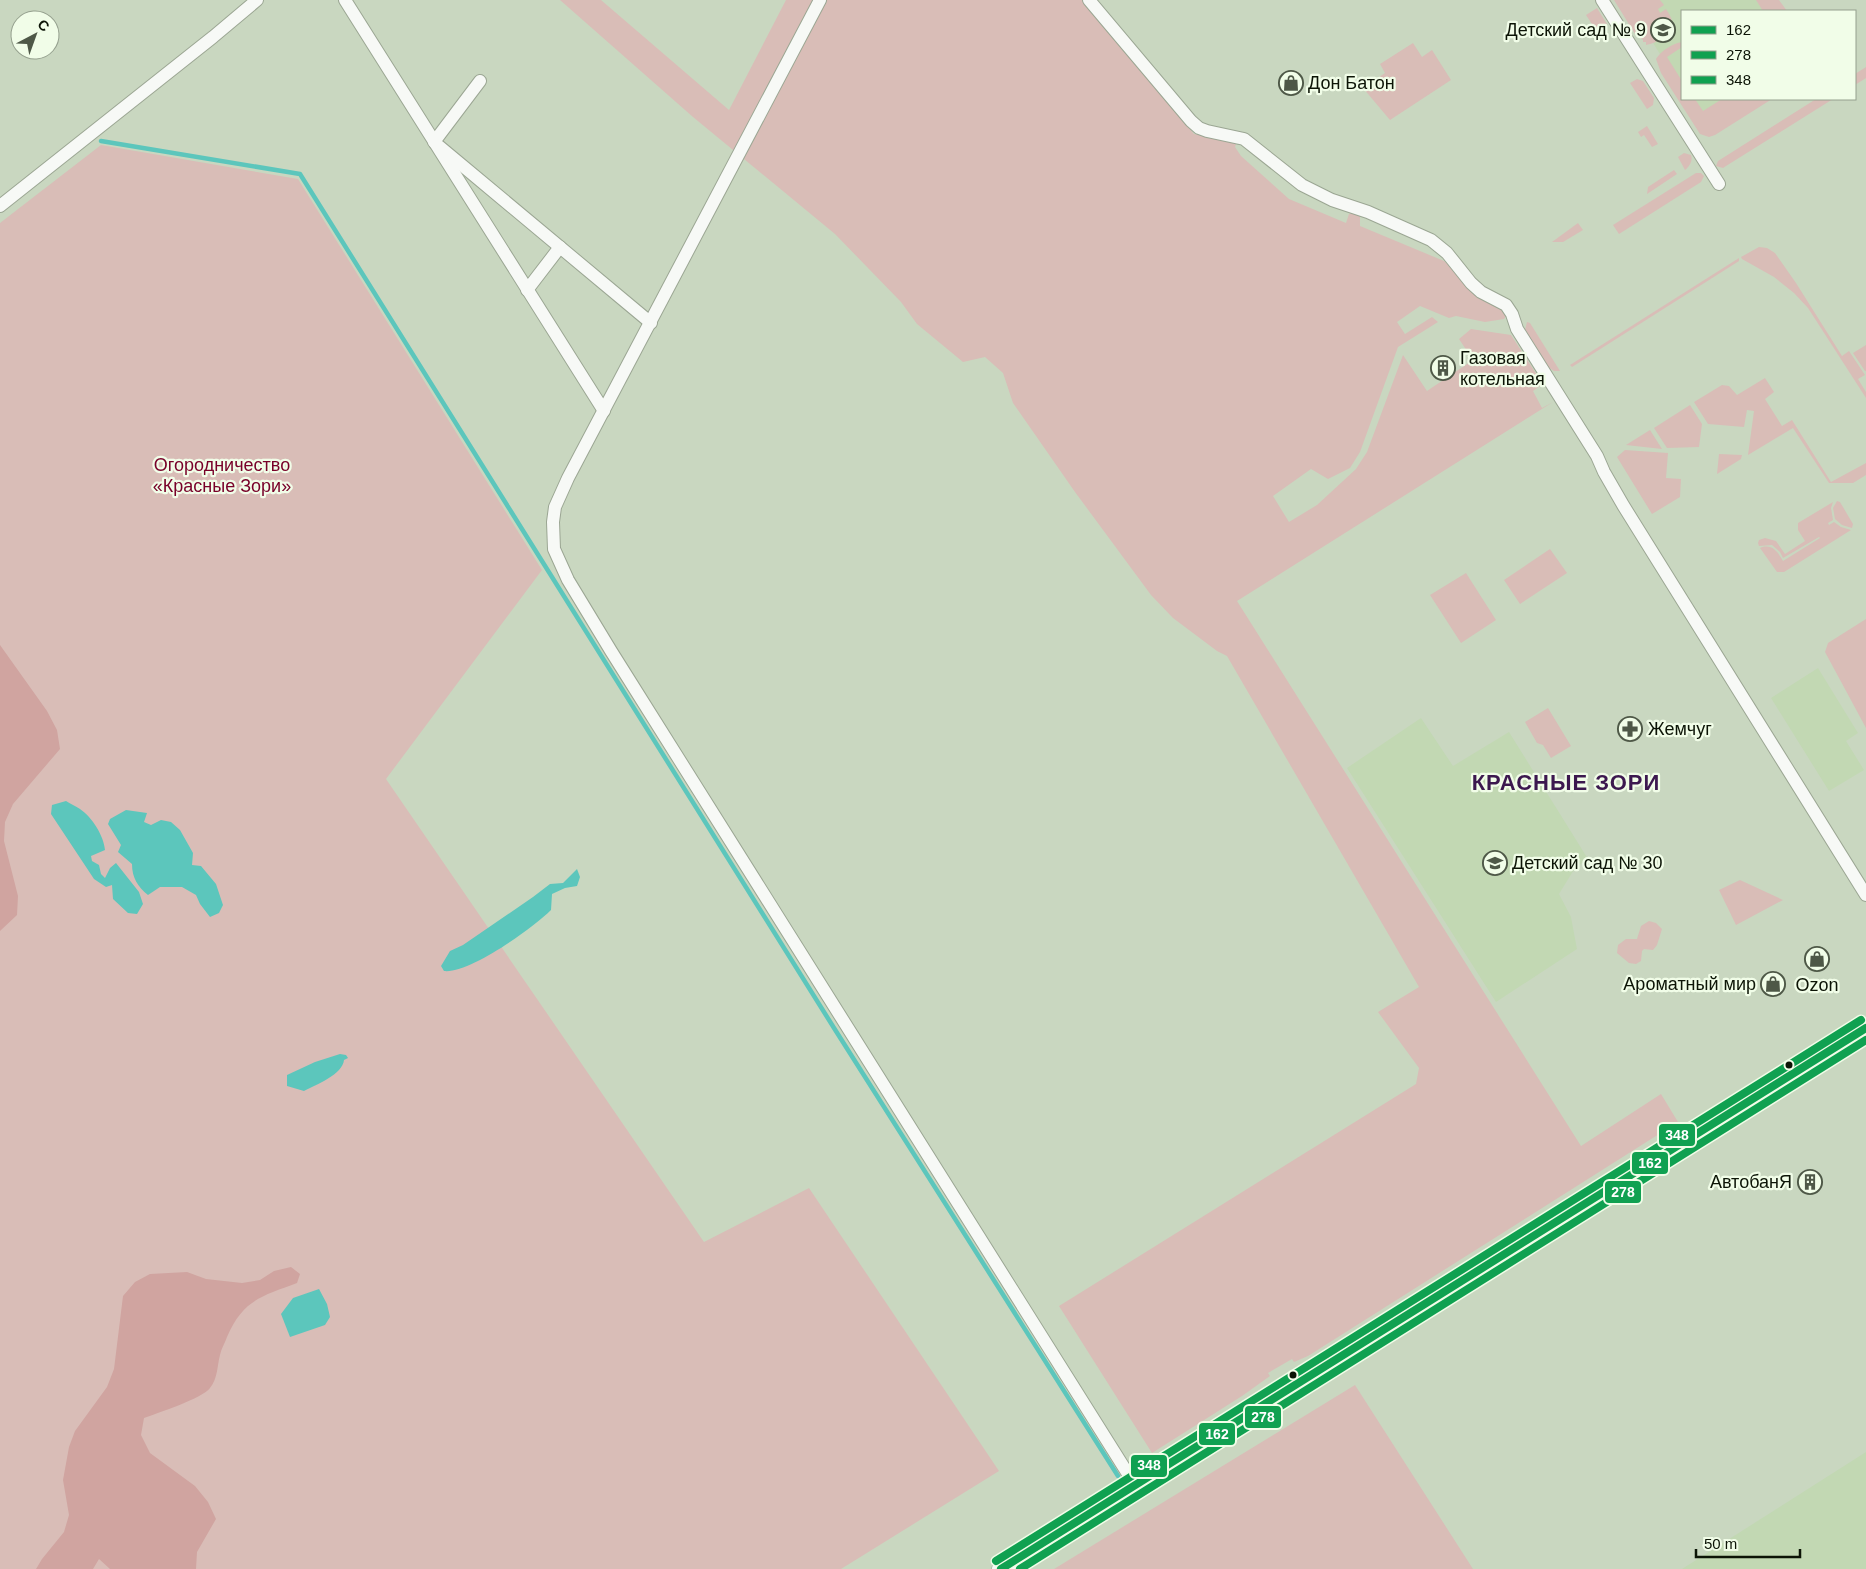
<svg xmlns="http://www.w3.org/2000/svg" width="1866" height="1569" font-family="Arial,sans-serif">
<style>
.built{fill:#c2d8b3}
.green{fill:#d9bdb7}
.forest{fill:#d0a4a0}
.water{fill:#5cc6bc}
.lines{fill:none;stroke-linecap:round;stroke-linejoin:round}
.stream{stroke:#5cc6bc;stroke-width:4.5}
.minor-casing{stroke:#9ba693;stroke-width:14}
.secondary-casing{stroke:#9ba693;stroke-width:19}
.minor{stroke:#f7f9f6;stroke-width:12}
.secondary{stroke:#f7f9f6;stroke-width:18}
.bus-1-casing{stroke:#f1fde8;stroke-width:11}
.bus-2-casing{stroke:#f1fde8;stroke-width:11}
.bus-3-casing{stroke:#f1fde8;stroke-width:11}
.bus-1{stroke:#10a151;stroke-width:8}
.bus-2{stroke:#10a151;stroke-width:8}
.bus-3{stroke:#10a151;stroke-width:8}
.bus-dot{fill:#0c1406;stroke:#f1fde8;stroke-width:2}
.labels{text-anchor:middle;stroke-width:4.5;stroke-linejoin:round;paint-order:stroke}
.poi-label{font-size:18px;fill:#0c1406;stroke:#f1fde8;text-anchor:start}
.park-label{font-size:18px;fill:#780129;stroke:#f1fde8}
.district-label{font-size:22px;font-weight:bold;letter-spacing:1px;fill:#3c184f;stroke:#f1fde8}
.line-badge{stroke:#f1fde8;stroke-width:2}
.badge-label{font-size:14px;text-anchor:middle;font-weight:bold;fill:#fff}
</style>
<rect width="100%" height="100%" fill="#c9d7c0"/>
<g class="built">
<path d="M 1626,0 L 1778,0 L 1785,11 L 1682,11 L 1682,89 Z"/>
<path d="M 1688,99 L 1729,99 L 1700,117 Z"/>
<path d="M 1818,668 L 1858,733 L 1846,741 L 1864,770 L 1829,791 L 1771,698 Z"/>
<path d="M 1421,718 L 1453,766 L 1509,732 L 1588,859 L 1575,868 L 1559,894 L 1571,917 L 1577,949 L 1496,1002 L 1347,768 Z"/>
<path d="M 1866,1452 L 1866,1569 L 1682,1569 Z"/>
</g>
<g class="green">
<path d="M 560,0 L 601,0 L 729,110 L 786,0 L 1082,0 L 1194,134 L 1237,141 L 1235,147 L 1241,156 L 1289,199 L 1346,223 L 1349,214 L 1355,212 L 1360,215 L 1360,226 L 1444,261 L 1505,312 L 1506,316 L 1504,319 L 1485,322 L 1456,316 L 1449,318 L 1420,306 L 1397,322 L 1405,334 L 1432,317 L 1438,322 L 1398,347 L 1360,452 L 1350,468 L 1328,479 L 1311,469 L 1273,496 L 1289,522 L 1317,505 L 1356,469 L 1367,452 L 1403,355 L 1427,391 L 1473,360 L 1459,339 L 1471,329 L 1511,335 L 1543,384 L 1533,391 L 1542,408 L 1553,402 L 1237,601 L 1581,1146 L 1661,1094 L 1678,1122 L 1308,1356 L 1294,1362 L 1292,1359 L 1268,1373 L 1270,1376 L 1242,1396 L 1152,1453 L 1059,1306 L 1416,1084 L 1419,1068 L 1378,1012 L 1419,987 L 1227,656 L 1217,651 L 1173,618 L 1151,595 L 1075,492 L 1013,403 L 1003,373 L 985,357 L 963,362 L 917,324 L 901,302 L 835,234 L 693,117 Z"/>
<path d="M 1614,0 L 1660,0 L 1664,5 L 1658,9 L 1660,13 L 1666,9 C 1675,23 1676,28 1661,38 C 1656,42 1652,44 1646,45 L 1646,42 L 1643,42 L 1643,40 L 1635,34 Z"/>
<path d="M 1756,0 L 1779,0 L 1787,11 L 1763,11 Z"/>
<path d="M 1597,8 L 1607,24 L 1606,31 L 1599,35 L 1586,15 Z"/>
<path d="M 1682,42 L 1682,47 L 1667,57 L 1682,81 L 1682,99 L 1695,99 L 1703,111 L 1722,99 L 1772,99 L 1715,135 L 1709,137 L 1700,134 L 1661,73 L 1656,59 C 1661,51 1673,43 1682,42 Z"/>
<path d="M 1413,43 L 1422,57 L 1432,50 L 1451,80 L 1390,120 L 1363,88 L 1385,73 L 1380,64 Z"/>
<path d="M 1866,67 L 1866,78 L 1855,85 L 1855,74 Z"/>
<path d="M 1637,79 L 1643,81 L 1654,98 L 1653,105 L 1647,109 L 1630,83 Z"/>
<path d="M 1816,99 L 1833,99 L 1726,166 L 1723,168 L 1716,166 L 1718,161 Z"/>
<path d="M 1647,126 L 1658,144 L 1652,147 L 1644,135 L 1641,137 L 1638,132 Z"/>
<path d="M 101,145 L 298,179 L 542,570 L 386,779 L 704,1242 L 809,1188 L 999,1471 L 841,1569 L 0,1569 L 0,223 Z"/>
<path d="M 1684,153 L 1691,155 C 1693,160 1690,166 1685,170 L 1678,157 Z"/>
<path d="M 1674,170 L 1677,174 L 1647,194 L 1648,187 Z"/>
<path d="M 1696,173 L 1701,173 L 1704,176 L 1701,182 L 1619,234 L 1613,225 Z"/>
<path d="M 1578,223 L 1583,230 L 1563,242 L 1552,242 Z"/>
<path d="M 1759,247 L 1767,248 L 1775,253 L 1796,283 L 1842,356 L 1849,351 L 1865,375 L 1858,379 L 1866,392 L 1866,398 L 1808,308 L 1794,293 L 1774,277 L 1742,259 L 1741,257 Z"/>
<path d="M 1739,258 L 1739,261 L 1572,367 L 1570,365 Z"/>
<path d="M 1527,322 L 1530,323 L 1560,371 L 1554,371 L 1548,367 L 1525,330 Z"/>
<path d="M 1866,345 L 1866,371 L 1865,371 L 1853,353 Z"/>
<path d="M 1765,378 L 1774,392 L 1765,399 L 1782,426 L 1792,420 L 1831,482 L 1866,463 L 1866,475 L 1853,483 L 1829,483 L 1793,428 L 1748,455 L 1754,411 L 1747,410 L 1744,427 L 1708,424 L 1694,402 L 1722,385 L 1729,386 L 1737,395 Z"/>
<path d="M 1690,405 L 1702,424 L 1699,447 L 1667,448 L 1654,428 Z"/>
<path d="M 1650,430 L 1662,449 L 1626,445 Z"/>
<path d="M 1625,450 L 1668,453 L 1666,478 L 1681,479 L 1680,497 L 1652,514 L 1617,457 Z"/>
<path d="M 1719,454 L 1742,455 L 1741,459 L 1717,474 Z"/>
<path d="M 1837,501 L 1840,502 L 1853,524 L 1852,528 L 1842,525 L 1835,519 L 1833,508 Z"/>
<path d="M 1833,502 L 1831,508 L 1833,520 L 1828,523 L 1829,525 L 1834,522 L 1841,527 L 1851,530 L 1784,572 L 1777,572 L 1760,548 C 1772,543 1778,552 1783,561 L 1820,538 L 1819,537 L 1783,558 L 1780,552 L 1772,545 L 1759,546 L 1758,543 L 1759,540 L 1765,538 L 1776,541 L 1785,554 L 1805,541 L 1798,530 L 1798,523 Z"/>
<path d="M 1550,549 L 1567,573 L 1520,604 L 1504,580 Z"/>
<path d="M 1466,573 L 1496,620 L 1461,643 L 1430,595 Z"/>
<path d="M 1866,619 L 1866,728 L 1825,652 L 1828,643 Z"/>
<path d="M 1548,708 L 1571,746 L 1551,758 L 1543,745 L 1537,743 L 1525,722 Z"/>
<path d="M 1740,880 L 1783,900 L 1736,925 L 1719,890 Z"/>
<path d="M 1649,921 L 1656,923 L 1662,929 L 1657,945 L 1653,950 L 1644,949 L 1642,951 L 1641,961 L 1636,964 L 1629,963 L 1617,953 L 1618,945 L 1626,939 L 1637,939 L 1641,926 Z"/>
<path d="M 1355,1385 L 1473,1569 L 1054,1569 Z"/>
</g>
<g class="forest">
<path d="M 0,645 L 47,711 L 57,730 L 60,749 L 13,804 L 5,822 L 4,841 L 18,896 L 17,915 L 0,931 Z"/>
<path d="M 291,1267 L 300,1274 L 297,1283 C 262,1296 243,1300 227,1337 C 225,1343 221,1349 220,1355 C 217,1366 218,1378 210,1388 C 203,1398 158,1413 144,1418 L 141,1435 L 150,1453 L 195,1486 L 208,1502 L 216,1519 L 197,1552 L 196,1569 L 110,1569 L 99,1559 L 93,1569 L 36,1569 L 42,1559 L 64,1532 L 69,1515 L 63,1480 L 69,1447 L 75,1431 L 107,1387 L 114,1369 L 123,1296 L 135,1282 L 150,1274 L 187,1272 L 206,1279 L 242,1283 L 260,1280 L 274,1271 Z"/>
</g>
<g class="water">
<path d="M 66,801 C 70,804 76,806 80,809 C 92,817 104,836 105,850 L 91,856 L 92,861 L 99,865 L 101,874 L 105,878 L 110,868 L 116,863 L 139,892 L 143,904 L 137,914 L 128,913 L 113,899 L 112,885 L 106,887 L 94,879 L 51,814 L 52,805 Z"/>
<path d="M 126,810 L 147,813 L 144,822 L 151,825 L 161,820 L 171,822 L 180,830 L 193,853 L 192,865 L 201,866 L 216,884 L 223,905 L 219,913 L 210,917 L 200,904 L 196,895 L 182,887 L 160,887 L 148,895 C 138,887 132,878 132,864 L 118,852 L 121,845 L 108,824 L 110,819 Z"/>
<path d="M 577,869 L 580,877 L 577,886 L 565,888 L 552,894 L 551,910 C 533,928 469,974 444,971 L 441,966 L 450,951 L 463,945 L 533,897 L 550,884 L 563,883 Z"/>
<path d="M 340,1054 L 346,1055 L 348,1058 L 344,1060 C 343,1074 316,1085 304,1091 L 287,1086 L 287,1075 L 315,1062 Z"/>
<path d="M 319,1289 L 327,1304 L 330,1317 L 325,1325 L 290,1337 L 281,1314 L 293,1298 Z"/>
</g>
<g class="lines">
<path class="stream" d="M 101,141 L 300,174 L 834,1028 L 1118,1476"/>
<defs>
<g id="minor">
<path d="M 345,0 L 604,411"/>
<path d="M 820,0 L 568,478 L 555,507 L 553,522 L 554,549 L 568,580 L 611,651 L 1135,1485"/>
<path d="M 1089,0 L 1191,121 L 1199,128 L 1207,131 L 1244,139 L 1302,185 L 1332,200 L 1368,212 L 1431,240 L 1447,253 L 1471,283 L 1481,292 L 1506,305 L 1512,314 L 1517,329 L 1597,456 L 1604,472 L 1623,505 L 1866,895"/>
<path d="M 1602,0 L 1719,184"/>
<path d="M 480,81 L 434,142 L 651,323"/>
<path d="M 0,206 L 213,37 L 257,0"/>
<path d="M 527,290 L 560,247"/>
</g>
<path id="secondary" d="M 1001,1569 L 1866,1028"/>
</defs>
<use href="#minor" class="minor-casing"/>
<use href="#secondary" class="secondary-casing"/>
<use href="#minor" class="minor"/>
<use href="#secondary" class="secondary"/>
<defs>
<path id="bus-1" d="M 1001,1569 L 1866,1028"/>
<path id="bus-2" d="M 1020,1569 L 1866,1040"/>
<path id="bus-3" d="M 996,1561 L 1861,1020"/>
</defs>
<use href="#bus-1" class="bus-1-casing"/>
<use href="#bus-2" class="bus-2-casing"/>
<use href="#bus-3" class="bus-3-casing"/>
<use href="#bus-1" class="bus-1"/>
<use href="#bus-2" class="bus-2"/>
<use href="#bus-3" class="bus-3"/>
</g>
<defs>
<symbol id="school-ring" viewBox="-11 -11 22 22"><circle r="9.5" fill="#f1fde8" stroke="#4e5847" stroke-width="1.5"/><path d="M0-5L7-2L0 1L-7-2ZM-4 1L0 2.5L4 1V4Q0 6-4 4Z" fill="#4e5847"/></symbol>
<symbol id="shop-ring" viewBox="-11 -11 22 22"><circle r="9.5" fill="#f1fde8" stroke="#4e5847" stroke-width="1.5"/><path d="M-5-2.5h2.3a2.7 3.5 0 0 1 5.4 0H5L5.5 6h-11ZM-1.5-2.5h3a1.5 2.3 0 0 0-3 0Z" fill="#4e5847"/></symbol>
<symbol id="building-ring" viewBox="-11 -11 22 22"><circle r="9.5" fill="#f1fde8" stroke="#4e5847" stroke-width="1.5"/><path d="M-4-6H4V6H1V3H-1V6H-4ZM-2.5-4.3h1.7v1.8h-1.7ZM.8-4.3h1.7v1.8H.8ZM-2.5-1h1.7V.8h-1.7ZM.8-1h1.7V.8H.8Z" fill="#4e5847"/></symbol>
<symbol id="pharmacy-ring" viewBox="-11 -11 22 22"><circle r="9.5" fill="#f1fde8" stroke="#4e5847" stroke-width="1.5"/><path d="M-2-6h4v4h4v4h-4v4h-4v-4h-4v-4h4Z" fill="#4e5847"/></symbol>
</defs>
<g fill-rule="evenodd">
<use href="#school-ring" x="1649" y="16" width="28" height="28"/>
<use href="#shop-ring" x="1277" y="69" width="28" height="28"/>
<use href="#building-ring" x="1429" y="354" width="28" height="28"/>
<use href="#pharmacy-ring" x="1616" y="715" width="28" height="28"/>
<use href="#school-ring" x="1481" y="849" width="28" height="28"/>
<use href="#shop-ring" x="1803" y="945" width="28" height="28"/>
<use href="#shop-ring" x="1759" y="970" width="28" height="28"/>
<use href="#building-ring" x="1796" y="1168" width="28" height="28"/>
</g>
<g class="bus-dot">
<circle cx="1789" cy="1065" r="4.5"/>
<circle cx="1293" cy="1375" r="4.5"/>
</g>
<g class="labels">
<g class="poi-label">
<text x="1646" y="36" text-anchor="end">Детский сад № 9</text>
<text x="1308" y="89">Дон Батон</text>
<text x="1460" y="364">Газовая<tspan x="1460" dy="21">котельная</tspan></text>
<text x="1648" y="735">Жемчуг</text>
<text x="1512" y="869">Детский сад № 30</text>
<text x="1756" y="990" text-anchor="end">Ароматный мир</text>
<text x="1817" y="991" text-anchor="middle">Ozon</text>
<text x="1792" y="1188" text-anchor="end">АвтобанЯ</text>
</g>
<g class="park-label">
<text x="222" y="471">Огородничество<tspan x="222" dy="21">«Красные Зори»</tspan></text>
</g>
<g class="district-label">
<text x="1566" y="790">КРАСНЫЕ ЗОРИ</text>
</g>
</g>
<g class="line-badge">
<rect x="1658" y="1123" width="38" height="24" rx="5" fill="#10a151"/>
<rect x="1631" y="1151" width="38" height="24" rx="5" fill="#10a151"/>
<rect x="1604" y="1180" width="38" height="24" rx="5" fill="#10a151"/>
<rect x="1244" y="1405" width="38" height="24" rx="5" fill="#10a151"/>
<rect x="1198" y="1422" width="38" height="24" rx="5" fill="#10a151"/>
<rect x="1130" y="1454" width="38" height="24" rx="5" fill="#10a151"/>
</g>
<g class="badge-label">
<text x="1677" y="1140">348</text>
<text x="1650" y="1168">162</text>
<text x="1623" y="1197">278</text>
<text x="1263" y="1422">278</text>
<text x="1217" y="1439">162</text>
<text x="1149" y="1470">348</text>
</g>
<rect x="1681" y="10" width="175" height="90" fill="#f1fde8" stroke="#95a08e"/>
<rect x="1691" y="26" width="25" height="8" fill="#10a151" stroke="#95a08e"/>
<text x="1726" y="35" font-size="15" fill="#0c1406">162</text>
<rect x="1691" y="51" width="25" height="8" fill="#10a151" stroke="#95a08e"/>
<text x="1726" y="60" font-size="15" fill="#0c1406">278</text>
<rect x="1691" y="76" width="25" height="8" fill="#10a151" stroke="#95a08e"/>
<text x="1726" y="85" font-size="15" fill="#0c1406">348</text>
<g transform="translate(35 35) rotate(41)"><circle r="24" fill="#f1fde8" stroke="#95a08e"/>
<path d="M0-4L9 19L0 12L-9 19Z" fill="#4e5847"/>
<text y="-8" font-size="14" font-weight="bold" text-anchor="middle" fill="#0c1406">С</text>
</g>
<path d="M1696 1549v8h104v-8" fill="none" stroke="#0c1406" stroke-width="2.5"/>
<text x="1704" y="1549" font-size="15" fill="#0c1406" stroke="#f1fde8" stroke-width="4" paint-order="stroke">50 m</text>
</svg>
